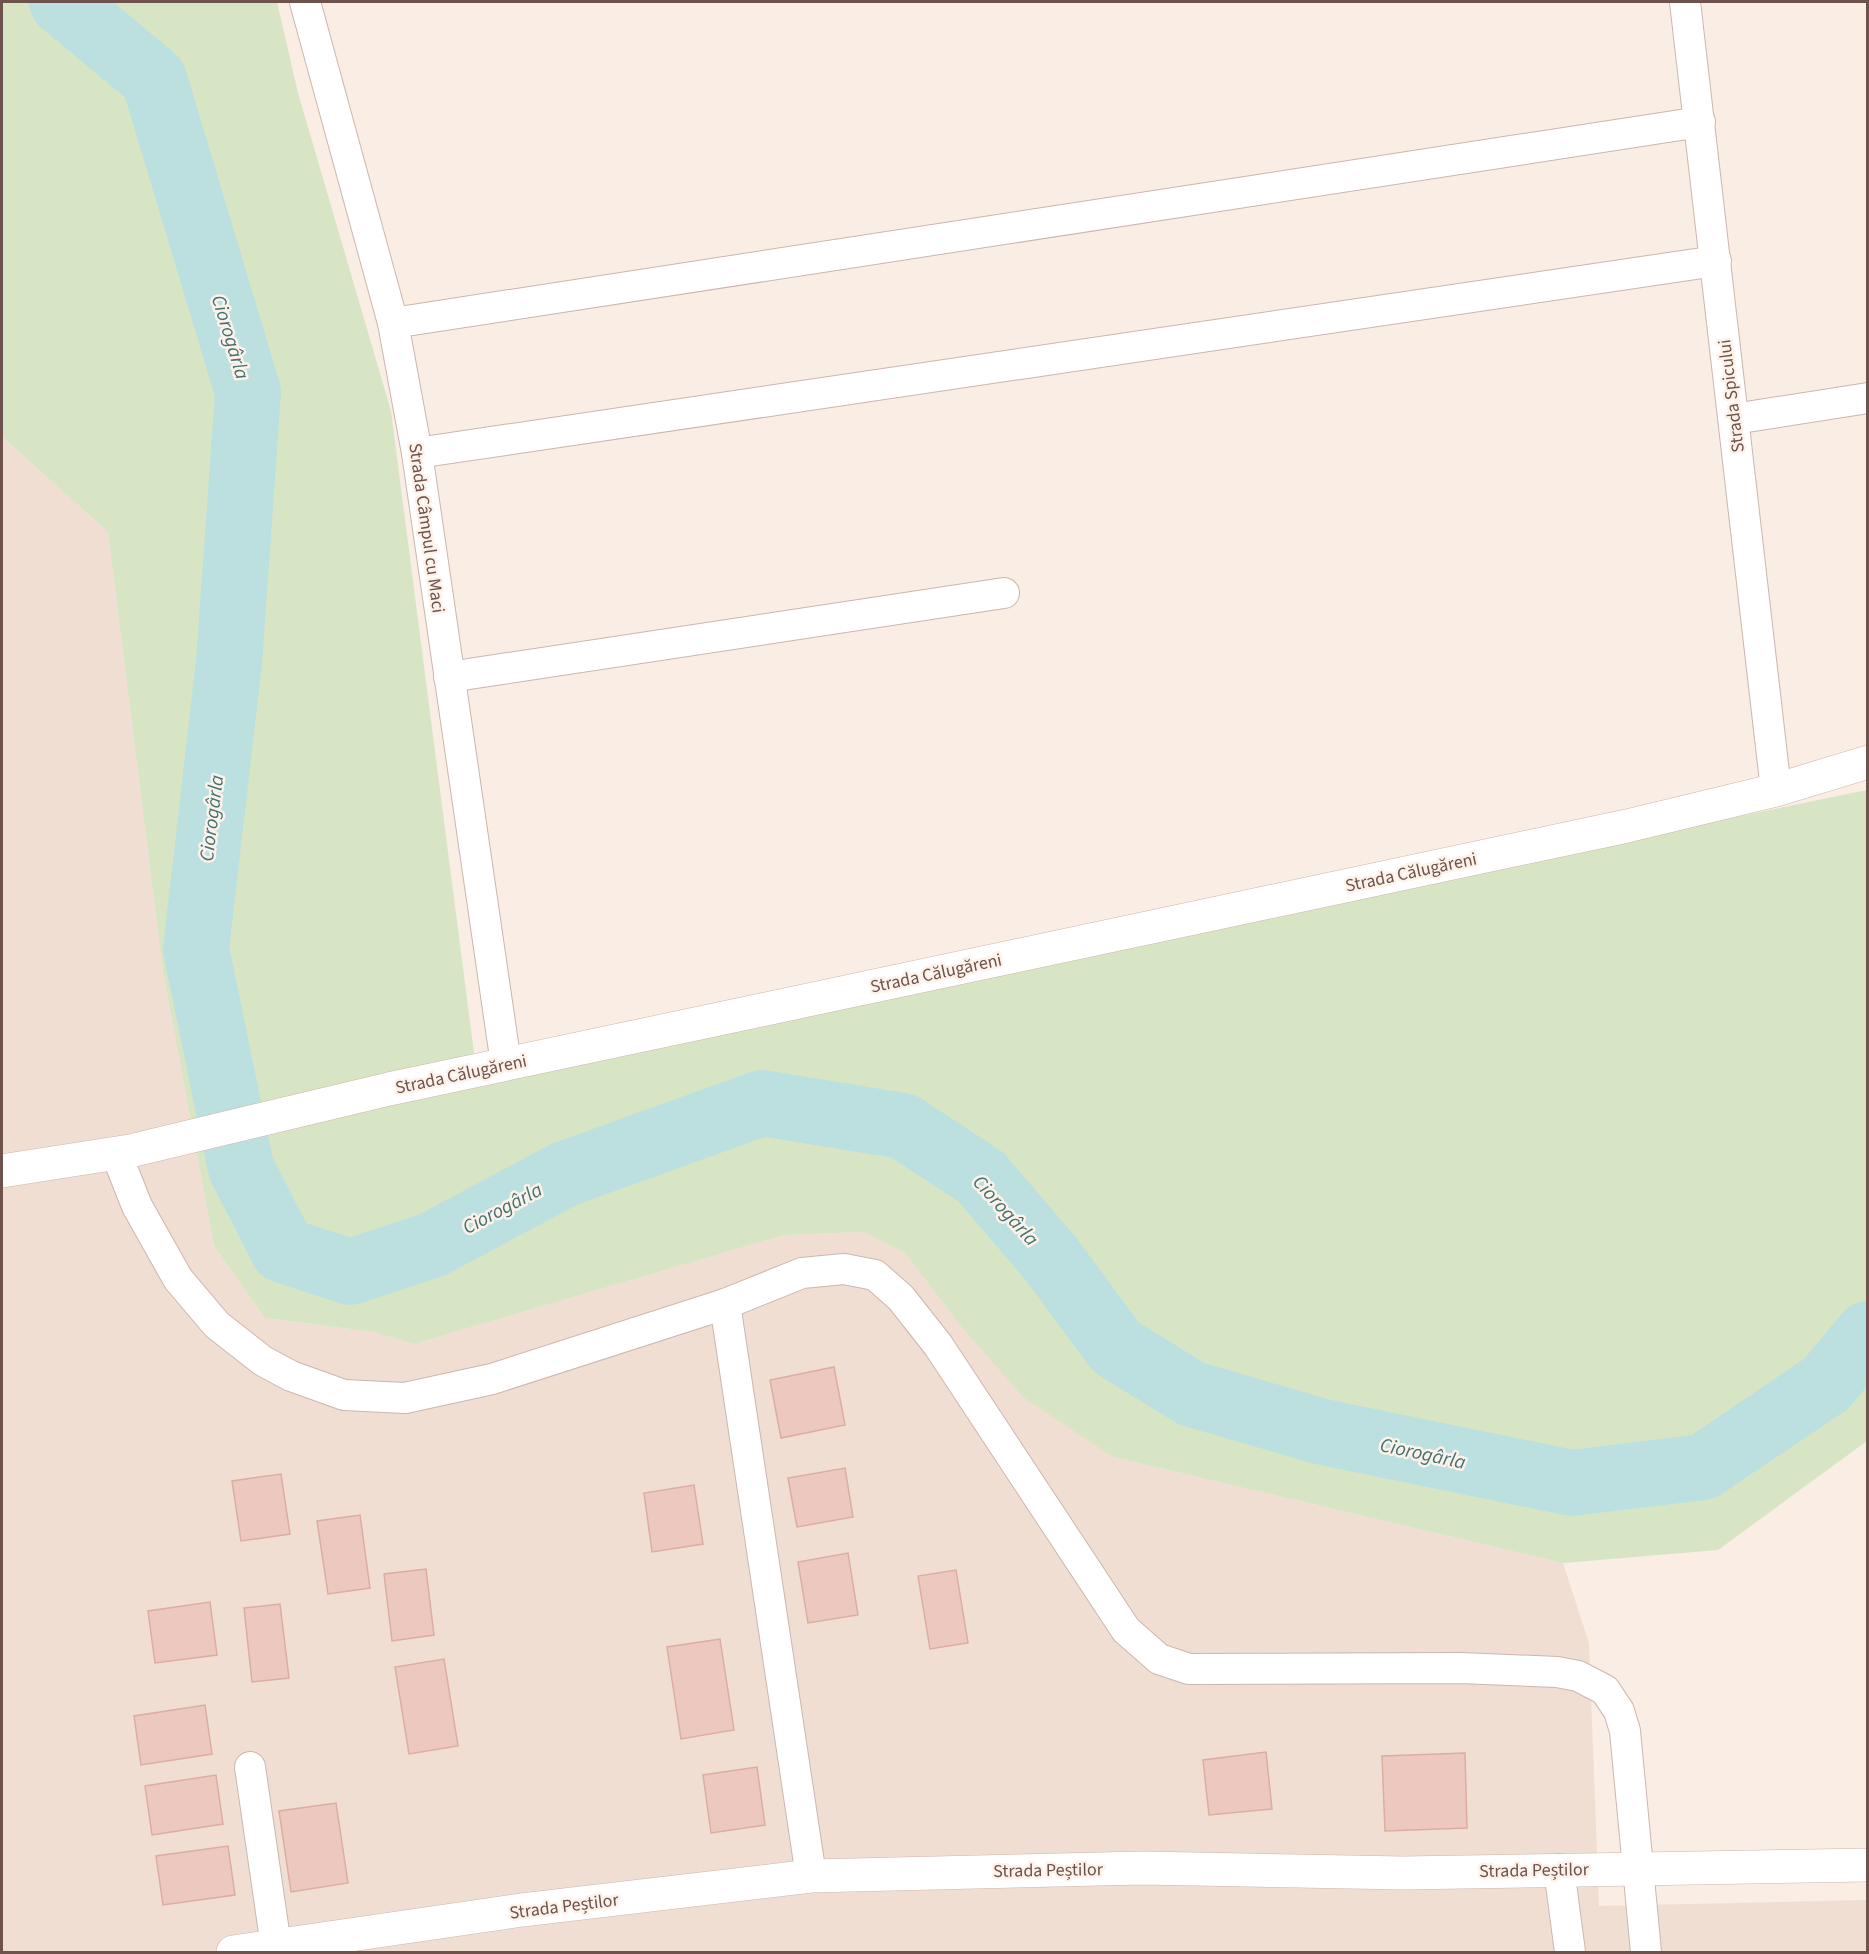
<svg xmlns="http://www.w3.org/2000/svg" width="1869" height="1954" font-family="'Source Sans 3',sans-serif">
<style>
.residential{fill:#f0ded3}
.green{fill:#d8e5c4}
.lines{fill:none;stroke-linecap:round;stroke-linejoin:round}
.river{stroke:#bbe0df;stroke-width:66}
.building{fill:#ecc8be;stroke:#dcada1;stroke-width:1.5}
.street-casing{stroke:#ccb6af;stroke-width:32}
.secondary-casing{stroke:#ceb5ac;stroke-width:34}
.street{stroke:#fff;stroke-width:30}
.secondary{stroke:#fff;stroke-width:33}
.labels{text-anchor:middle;stroke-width:5;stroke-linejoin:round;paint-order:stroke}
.street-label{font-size:18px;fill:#6f524c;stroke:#fdf2e9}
.water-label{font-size:20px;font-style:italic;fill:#427272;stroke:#fdf2e9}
</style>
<rect width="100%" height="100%" fill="#f9ede4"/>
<path class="residential" d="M 2,437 L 108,532 L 163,972 L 214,1246 L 265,1318 L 373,1332 L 414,1344 L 784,1235 L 863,1232 L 905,1253 L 959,1324 L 1113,1457 L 1563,1563 L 1589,1643 L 1599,1906 L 1867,1900 L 1867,1952 L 2,1952 Z"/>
<path class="green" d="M 2,2 L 277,2 L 298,93 L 391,411 L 478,1084 L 1221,923 L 1867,790 L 1867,1441 L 1718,1550 L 1563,1563 L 1113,1457 L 1023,1397 L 959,1324 L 905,1253 L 863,1232 L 784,1235 L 414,1344 L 373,1332 L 265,1318 L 214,1246 L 163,972 L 108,532 L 2,437 Z"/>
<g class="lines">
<path class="river" d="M 62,2 L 154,79 L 248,392 L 229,662 L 196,949 L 241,1168 L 283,1250 L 350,1272 L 432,1245 L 565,1174 L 762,1103 L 903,1126 L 981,1177 L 1051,1259 L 1116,1347 L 1192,1394 L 1323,1432 L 1572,1483 L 1703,1467 L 1826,1384 L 1868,1334"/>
</g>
<g class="building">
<path d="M 834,1367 L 845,1425 L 781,1438 L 770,1380 Z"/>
<path d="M 845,1468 L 853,1517 L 797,1527 L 788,1478 Z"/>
<path d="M 281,1474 L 290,1534 L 241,1541 L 232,1481 Z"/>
<path d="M 694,1485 L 703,1544 L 652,1552 L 644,1493 Z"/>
<path d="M 360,1515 L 370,1588 L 328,1594 L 317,1521 Z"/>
<path d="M 848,1553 L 858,1615 L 808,1623 L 798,1562 Z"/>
<path d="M 426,1569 L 434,1635 L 392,1641 L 384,1574 Z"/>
<path d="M 956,1570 L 968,1643 L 930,1649 L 918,1576 Z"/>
<path d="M 210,1602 L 217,1655 L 155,1663 L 148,1611 Z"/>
<path d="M 280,1604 L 289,1678 L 252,1682 L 244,1608 Z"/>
<path d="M 720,1639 L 734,1730 L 681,1739 L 667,1647 Z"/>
<path d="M 444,1659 L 458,1746 L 409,1754 L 395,1667 Z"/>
<path d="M 205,1705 L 212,1754 L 141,1765 L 134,1716 Z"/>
<path d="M 1266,1752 L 1272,1809 L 1209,1815 L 1203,1760 Z"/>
<path d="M 1465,1753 L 1467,1828 L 1385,1831 L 1382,1756 Z"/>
<path d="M 757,1767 L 765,1825 L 711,1833 L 703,1775 Z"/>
<path d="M 216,1775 L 223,1824 L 152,1835 L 145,1786 Z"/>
<path d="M 336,1803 L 348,1883 L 291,1892 L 279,1811 Z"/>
<path d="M 228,1846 L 235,1895 L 163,1905 L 156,1856 Z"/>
</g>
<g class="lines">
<defs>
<g id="street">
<path d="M 305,2 L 393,323 L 417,453 L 506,1064"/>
<path d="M 1685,2 L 1776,790"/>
<path d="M 393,323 L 1700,122"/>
<path d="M 1734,419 L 1868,398"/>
<path d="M 417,453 L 1716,261"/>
<path d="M 449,677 L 1004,593"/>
<path d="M 116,1153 L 137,1206 L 178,1279 L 217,1325 L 263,1361 L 291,1376 L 344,1395 L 405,1398 L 492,1379 L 725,1304 L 802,1273 L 844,1269 L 875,1275 L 901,1298 L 938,1345 L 1126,1630 L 1159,1659 L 1189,1669 L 1461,1668 L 1557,1672 L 1578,1676 L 1605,1690 L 1619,1711 L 1625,1731 L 1646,1952"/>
<path d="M 725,1304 L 811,1876"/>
<path d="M 250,1767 L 276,1946"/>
<path d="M 1559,1869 L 1570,1952"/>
</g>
<g id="secondary">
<path d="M 2,1171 L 130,1151 L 389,1089 L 1627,826 L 1776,790 L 1868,762"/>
<path d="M 233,1952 L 522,1910 L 811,1876 L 1142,1868 L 1403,1873 L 1868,1865"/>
</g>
</defs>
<use href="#street" class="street-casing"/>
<use href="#secondary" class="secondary-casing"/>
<use href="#street" class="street"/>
<use href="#secondary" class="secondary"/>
</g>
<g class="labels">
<g class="street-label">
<text transform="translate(1731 396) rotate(-97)" y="6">Strada Spicului</text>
<text transform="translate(427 528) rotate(82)" y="6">Strada Câmpul cu Maci</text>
<text transform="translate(1411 872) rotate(-12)" y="6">Strada Călugăreni</text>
<text transform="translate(936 973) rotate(-12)" y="6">Strada Călugăreni</text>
<text transform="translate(461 1074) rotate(-12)" y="6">Strada Călugăreni</text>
<text transform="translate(1048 1870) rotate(-1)" y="6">Strada Peștilor</text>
<text transform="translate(1534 1870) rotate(-1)" y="6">Strada Peștilor</text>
<text transform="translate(564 1906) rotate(-7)" y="6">Strada Peștilor</text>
</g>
<g class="water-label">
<text transform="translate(231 337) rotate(73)" y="7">Ciorogârla</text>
<text transform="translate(211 818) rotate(-83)" y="7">Ciorogârla</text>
<text transform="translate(502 1208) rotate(-28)" y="7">Ciorogârla</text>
<text transform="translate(1006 1210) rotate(48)" y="7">Ciorogârla</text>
<text transform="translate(1423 1453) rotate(12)" y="7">Ciorogârla</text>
</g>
</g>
<rect width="1869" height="1954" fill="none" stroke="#6f524c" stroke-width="6"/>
</svg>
